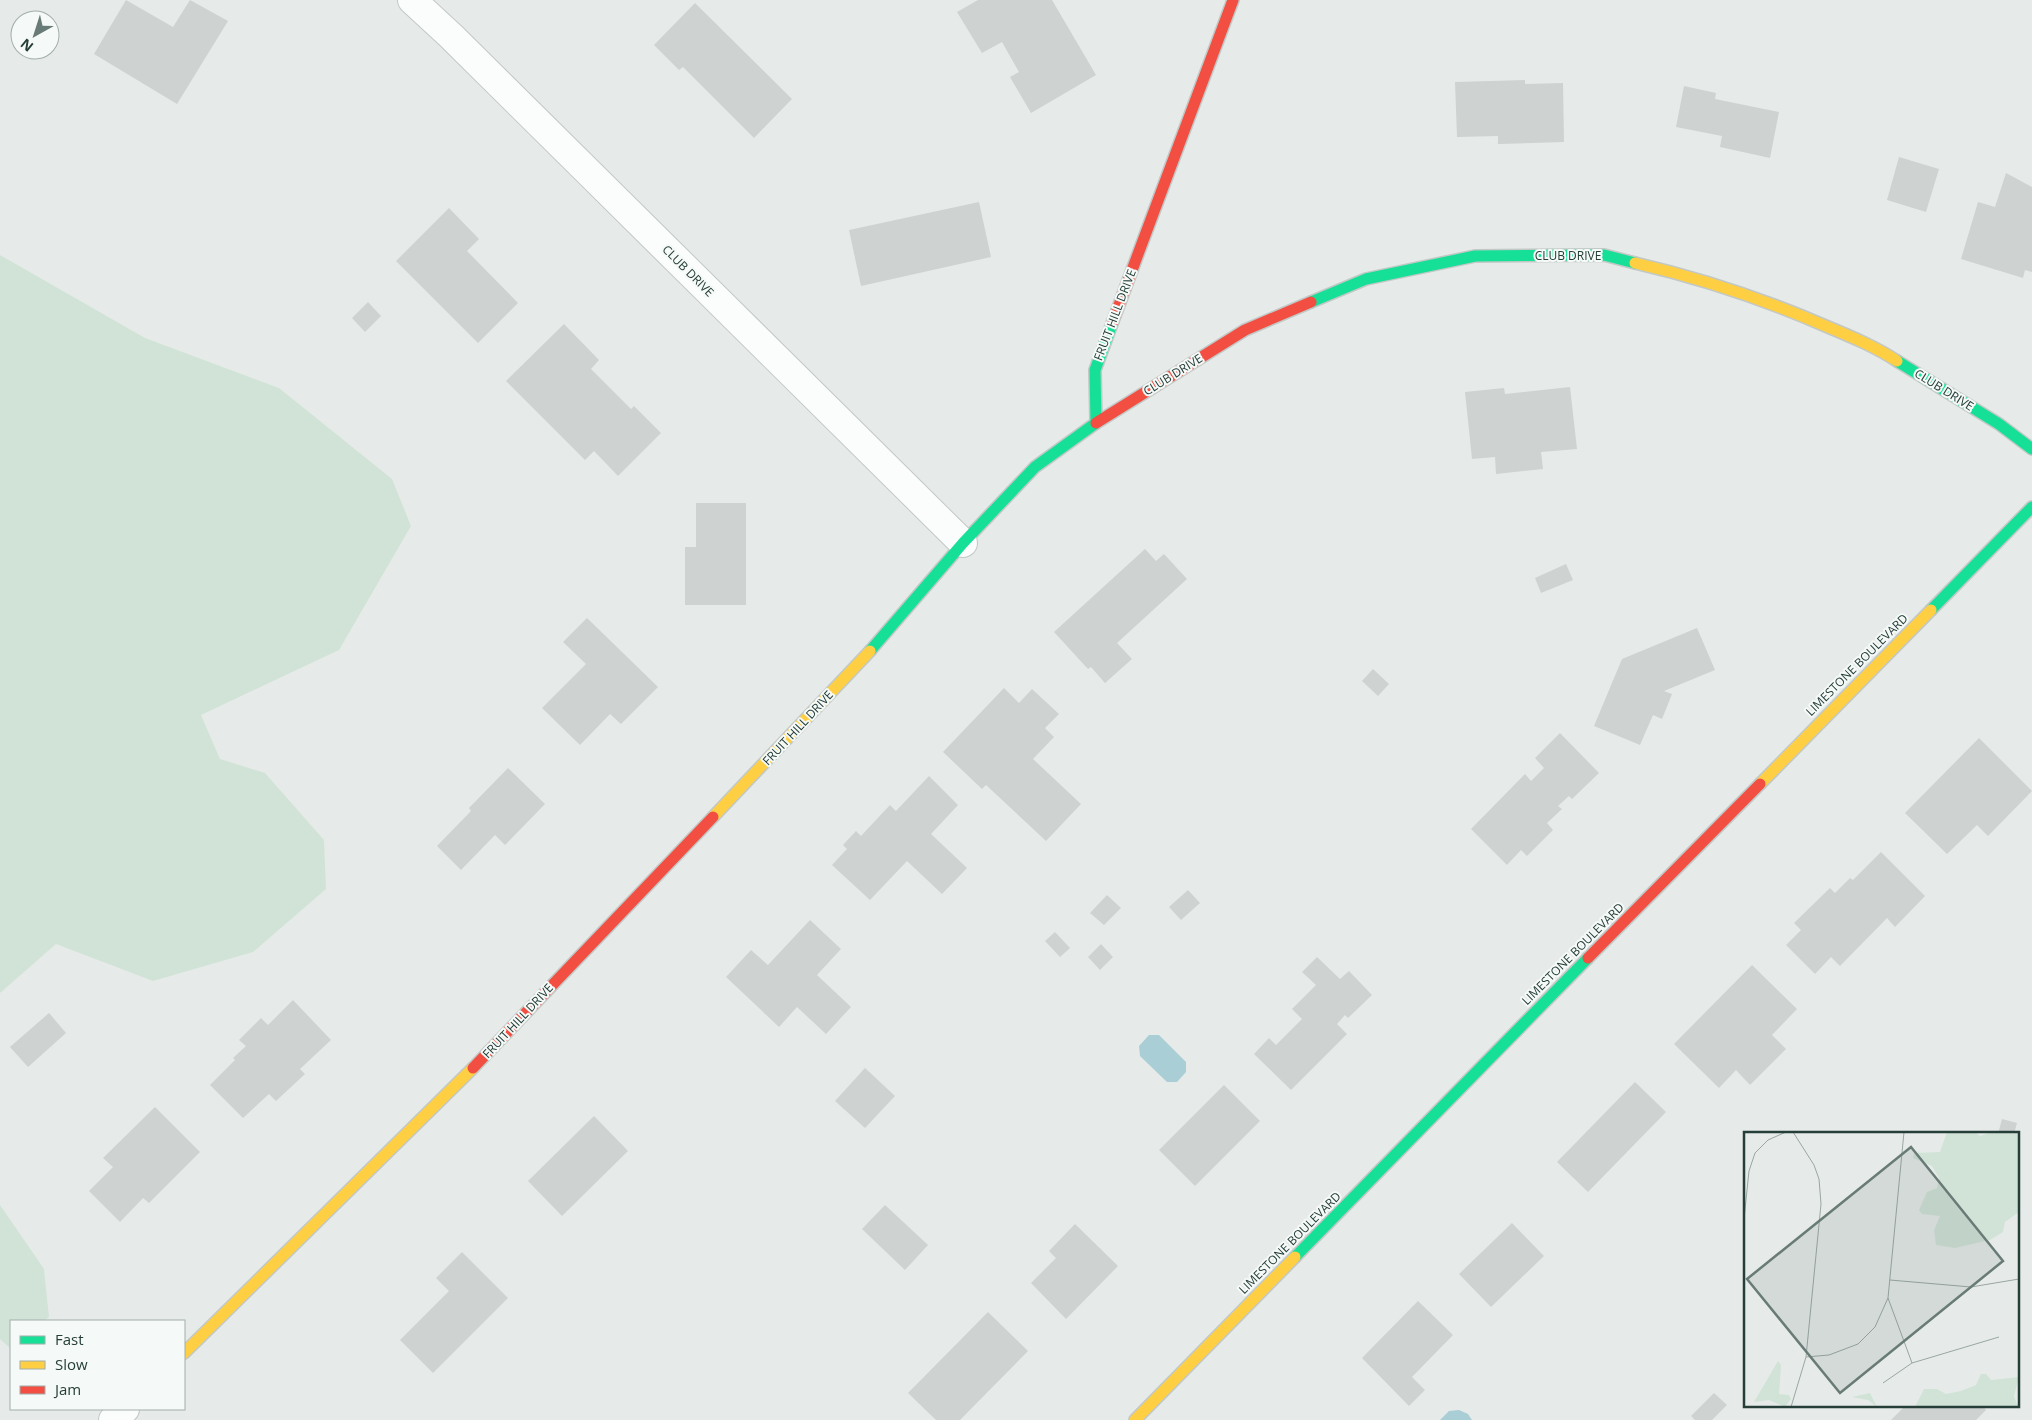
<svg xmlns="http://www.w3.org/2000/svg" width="2032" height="1420" font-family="'Open Sans',sans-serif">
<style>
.green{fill:#d1e3d7}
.water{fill:#aaced6}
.building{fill:#ced2d1}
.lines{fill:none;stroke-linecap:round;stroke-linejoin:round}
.street-casing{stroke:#c3c8c6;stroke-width:30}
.fast-casing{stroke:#c2c8c6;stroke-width:14}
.slow-casing{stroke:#c2c8c6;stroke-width:14}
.jam-casing{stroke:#c2c8c6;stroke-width:14}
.street{stroke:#fbfcfc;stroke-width:28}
.fast{stroke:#16e098;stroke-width:11}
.slow{stroke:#ffcf43;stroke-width:11}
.jam{stroke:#f24e42;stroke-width:11}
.labels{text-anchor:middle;stroke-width:4;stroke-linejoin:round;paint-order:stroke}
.street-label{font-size:12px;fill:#253e38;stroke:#f5f9f7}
.inset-road{fill:none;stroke:#99a6a2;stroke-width:1}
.view{fill:#697b76;fill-opacity:0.15;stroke:#697b76;stroke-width:2.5}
.inset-edge{fill:none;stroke:#253e38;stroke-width:2.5}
</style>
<rect width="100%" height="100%" fill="#e6ebe9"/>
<g class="green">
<path d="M 0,255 L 145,338 L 279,388 L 392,479 L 411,526 L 339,650 L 201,715 L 220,759 L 265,773 L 324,840 L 326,889 L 253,952 L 153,981 L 56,944 L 0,993 Z"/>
<path d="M 0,1205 L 44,1269 L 49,1317 L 44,1321 L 11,1321 L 11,1349 L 0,1339 Z"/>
</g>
<g class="water">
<path d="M 1149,1035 L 1159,1035 L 1186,1062 L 1186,1072 L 1177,1082 L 1167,1082 L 1140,1056 L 1139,1046 Z"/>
<path d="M 1459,1410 L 1468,1414 L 1472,1420 L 1440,1420 L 1449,1411 Z"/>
</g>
<g class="building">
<path d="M 126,0 L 173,27 L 190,0 L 228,21 L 177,104 L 94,54 Z"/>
<path d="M 978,0 L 1052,0 L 1096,75 L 1031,113 L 1010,77 L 1019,72 L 1002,42 L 982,53 L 957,12 Z"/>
<path d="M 695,3 L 792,99 L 754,138 L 683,67 L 679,70 L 654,45 Z"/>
<path d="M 1525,80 L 1525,84 L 1563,83 L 1564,142 L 1498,144 L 1498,136 L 1457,137 L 1455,82 Z"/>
<path d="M 1684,86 L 1716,93 L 1715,99 L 1779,112 L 1770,158 L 1720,147 L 1722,136 L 1676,127 Z"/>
<path d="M 1899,157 L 1939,169 L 1926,212 L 1887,200 Z"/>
<path d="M 2006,173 L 2032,187 L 2032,272 L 2025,270 L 2023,278 L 1961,259 L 1978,202 L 1995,207 Z"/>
<path d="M 979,202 L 991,257 L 861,286 L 849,230 Z"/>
<path d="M 449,208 L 479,239 L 467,251 L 518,303 L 478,343 L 396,261 Z"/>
<path d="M 368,302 L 381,316 L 365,332 L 352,318 Z"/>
<path d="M 564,324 L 599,360 L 591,369 L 631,409 L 634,406 L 661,433 L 618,476 L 594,451 L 585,460 L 506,381 Z"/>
<path d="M 1570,387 L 1577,449 L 1541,452 L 1543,469 L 1496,474 L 1495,457 L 1472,459 L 1465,392 L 1504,388 L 1505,394 Z"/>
<path d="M 696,503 L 746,503 L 746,605 L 685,605 L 685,547 L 696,547 Z"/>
<path d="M 1145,549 L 1156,561 L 1164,554 L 1187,579 L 1117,643 L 1132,659 L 1105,683 L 1091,667 L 1088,669 L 1054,632 Z"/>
<path d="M 1566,564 L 1573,580 L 1541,593 L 1535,578 Z"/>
<path d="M 587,618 L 658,687 L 621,724 L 610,714 L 580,745 L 542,708 L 586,664 L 563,642 Z"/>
<path d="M 1697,628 L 1715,670 L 1664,691 L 1672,694 L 1662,719 L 1653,715 L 1640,745 L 1594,726 L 1622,659 Z"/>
<path d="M 1373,669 L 1389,684 L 1378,696 L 1362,681 Z"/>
<path d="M 1004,688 L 1019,703 L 1032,689 L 1059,714 L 1045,728 L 1054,737 L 1033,759 L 1081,804 L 1046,841 L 986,785 L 982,789 L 943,752 Z"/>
<path d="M 1560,733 L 1599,773 L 1572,799 L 1569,796 L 1558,806 L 1562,809 L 1547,823 L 1553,830 L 1527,856 L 1521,850 L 1507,865 L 1471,829 L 1525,774 L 1531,781 L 1544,768 L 1535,758 Z"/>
<path d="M 1979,738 L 2032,791 L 1988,836 L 1977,825 L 1947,854 L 1905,813 Z"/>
<path d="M 508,768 L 545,804 L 505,845 L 495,835 L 461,870 L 437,846 L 471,811 L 469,808 Z"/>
<path d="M 929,776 L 958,805 L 931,834 L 967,868 L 942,894 L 907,861 L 870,900 L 832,865 L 847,849 L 843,845 L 856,831 L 861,836 L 890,805 L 896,811 Z"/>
<path d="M 1881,852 L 1925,896 L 1895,927 L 1887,918 L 1840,966 L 1831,957 L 1815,974 L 1786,945 L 1801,930 L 1794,923 L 1830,888 L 1835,893 L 1850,878 L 1853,880 Z"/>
<path d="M 1188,890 L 1200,903 L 1181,920 L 1169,907 Z"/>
<path d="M 1107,895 L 1121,908 L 1104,925 L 1090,913 Z"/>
<path d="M 810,920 L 841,949 L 817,975 L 851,1007 L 826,1034 L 797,1007 L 779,1027 L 726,977 L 751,950 L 768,965 Z"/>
<path d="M 1055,932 L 1070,948 L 1060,957 L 1045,941 Z"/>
<path d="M 1101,944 L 1113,957 L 1100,970 L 1088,957 Z"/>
<path d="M 1317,957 L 1340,979 L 1349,971 L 1372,995 L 1348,1018 L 1345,1015 L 1337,1024 L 1347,1034 L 1291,1090 L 1254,1054 L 1269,1038 L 1276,1045 L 1302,1019 L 1292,1009 L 1316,985 L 1302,972 Z"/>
<path d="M 1752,965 L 1797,1009 L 1772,1035 L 1786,1049 L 1750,1085 L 1736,1070 L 1719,1088 L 1674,1044 Z"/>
<path d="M 293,1000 L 331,1040 L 300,1069 L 305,1074 L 276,1101 L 269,1094 L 243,1118 L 210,1085 L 235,1060 L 233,1058 L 246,1046 L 239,1040 L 261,1018 L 268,1025 Z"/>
<path d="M 49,1013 L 66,1033 L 28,1067 L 10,1047 Z"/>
<path d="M 865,1068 L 895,1096 L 865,1128 L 835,1101 Z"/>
<path d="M 1635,1082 L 1666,1112 L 1588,1192 L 1557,1162 Z"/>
<path d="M 1224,1085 L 1260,1121 L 1195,1186 L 1159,1150 Z"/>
<path d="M 155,1107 L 200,1152 L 149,1203 L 143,1198 L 120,1222 L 89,1191 L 113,1167 L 103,1158 Z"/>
<path d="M 594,1116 L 628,1151 L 562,1216 L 528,1181 Z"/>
<path d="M 2002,1119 L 2017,1123 L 2014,1134 L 1998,1134 Z"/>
<path d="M 885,1205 L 928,1245 L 905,1270 L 862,1229 Z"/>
<path d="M 1512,1223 L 1544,1256 L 1491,1307 L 1459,1274 Z"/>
<path d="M 1075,1224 L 1118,1266 L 1066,1319 L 1031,1283 L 1056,1258 L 1049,1251 Z"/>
<path d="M 462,1252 L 508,1298 L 433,1373 L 400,1340 L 449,1291 L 436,1278 Z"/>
<path d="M 1418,1301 L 1453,1335 L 1412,1377 L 1425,1390 L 1409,1406 L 1362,1358 Z"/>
<path d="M 988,1312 L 1028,1351 L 960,1420 L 936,1420 L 908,1393 Z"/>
<path d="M 1714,1393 L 1727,1405 L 1712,1420 L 1695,1420 L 1691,1416 Z"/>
<path d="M 1905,1406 L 1983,1406 L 1986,1410 L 1976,1420 L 1891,1420 Z"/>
</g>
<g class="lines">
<defs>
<g id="street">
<path d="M 412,0 L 451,36 L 963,543"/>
<path d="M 113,1420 L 125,1409"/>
</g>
<g id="fast">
<path d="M 1311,302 L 1366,279 L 1475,256 L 1604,255 L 1635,263"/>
<path d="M 1897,361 L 1999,424 L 2032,449"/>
<path d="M 1931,610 L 2032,507"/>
<path d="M 870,651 L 963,543 L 1035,467 L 1096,423 L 1095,370 L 1113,321"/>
<path d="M 1295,1257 L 1588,958"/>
</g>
<g id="slow">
<path d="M 1635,263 C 1704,279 1764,299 1828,327 C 1852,337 1876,347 1897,361"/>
<path d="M 1760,784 L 1931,610"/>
<path d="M 713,817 L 870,651"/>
<path d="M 184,1353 L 473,1068"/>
<path d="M 1135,1420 L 1295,1257"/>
</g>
<g id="jam">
<path d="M 1113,321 L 1233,0"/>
<path d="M 1096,423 L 1245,330 L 1311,302"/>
<path d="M 1588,958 L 1760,784"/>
<path d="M 473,1068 L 713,817"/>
</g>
</defs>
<use href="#street" class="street-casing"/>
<use href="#fast" class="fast-casing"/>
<use href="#slow" class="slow-casing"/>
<use href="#jam" class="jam-casing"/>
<use href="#street" class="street"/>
<use href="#fast" class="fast"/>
<use href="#slow" class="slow"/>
<use href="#jam" class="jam"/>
</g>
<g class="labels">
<g class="street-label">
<text x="1568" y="260">CLUB DRIVE</text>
<text transform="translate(688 271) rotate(45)" y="4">CLUB DRIVE</text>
<text transform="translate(1115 315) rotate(-69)" y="4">FRUIT HILL DRIVE</text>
<text transform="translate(1173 375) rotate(-32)" y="4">CLUB DRIVE</text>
<text transform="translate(1944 390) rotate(32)" y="4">CLUB DRIVE</text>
<text transform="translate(1857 665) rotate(-45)" y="4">LIMESTONE BOULEVARD</text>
<text transform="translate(798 728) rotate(-47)" y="4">FRUIT HILL DRIVE</text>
<text transform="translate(1573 954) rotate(-45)" y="4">LIMESTONE BOULEVARD</text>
<text transform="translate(518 1021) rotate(-47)" y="4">FRUIT HILL DRIVE</text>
<text transform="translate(1290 1243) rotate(-45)" y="4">LIMESTONE BOULEVARD</text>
</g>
</g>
<g transform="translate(1744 1132)">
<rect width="275" height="275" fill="#e6ebe9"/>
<path d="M 203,0 L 231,0 L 236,4 L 248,0 L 275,0 L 275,80 L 261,90 L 259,100 L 246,108 L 211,116 L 192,113 L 190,98 L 196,84 L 178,82 L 175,78 L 183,60 L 193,56 L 195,46 L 188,34 L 169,26 L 170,21 L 196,20 ZM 34,229 L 37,233 L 35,262 L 45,263 L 47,267 L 41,275 L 25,268 L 10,270 ZM 237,242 L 242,242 L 247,248 L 275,245 L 270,264 L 274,275 L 171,275 L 180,257 L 193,257 L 202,262 L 217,259 L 232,253 ZM 126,261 L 133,275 L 124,268 L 108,265 Z" fill="#d1e3d7"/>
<path class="inset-road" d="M 0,87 L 5,39 L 11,21 L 24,8 L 42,0M 146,148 L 227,155 L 275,147M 62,225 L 85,223 L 114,212 L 131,195 L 144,166M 168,231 L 255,205M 139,251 L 168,231 L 144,166 L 160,0M 47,275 L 62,225 L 77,72 L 75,47 L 70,33 L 49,0"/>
<path class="view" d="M 167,15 L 259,129 L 96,261 L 3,147 Z"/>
<rect width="275" height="275" class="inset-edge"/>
</g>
<rect x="10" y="1320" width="175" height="90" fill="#f5f9f7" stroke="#a2aeab"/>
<rect x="20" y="1336" width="25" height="8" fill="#16e098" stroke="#a2aeab"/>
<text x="55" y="1345" font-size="15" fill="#253e38">Fast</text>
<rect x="20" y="1361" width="25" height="8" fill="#ffcf43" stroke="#a2aeab"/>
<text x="55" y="1370" font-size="15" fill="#253e38">Slow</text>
<rect x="20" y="1386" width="25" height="8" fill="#f24e42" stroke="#a2aeab"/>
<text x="55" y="1395" font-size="15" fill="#253e38">Jam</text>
<g transform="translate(35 35) rotate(219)"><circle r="24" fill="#f5f9f7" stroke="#a2aeab"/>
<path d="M0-4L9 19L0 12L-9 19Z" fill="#697b76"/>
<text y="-8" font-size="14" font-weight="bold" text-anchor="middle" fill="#253e38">N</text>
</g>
</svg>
